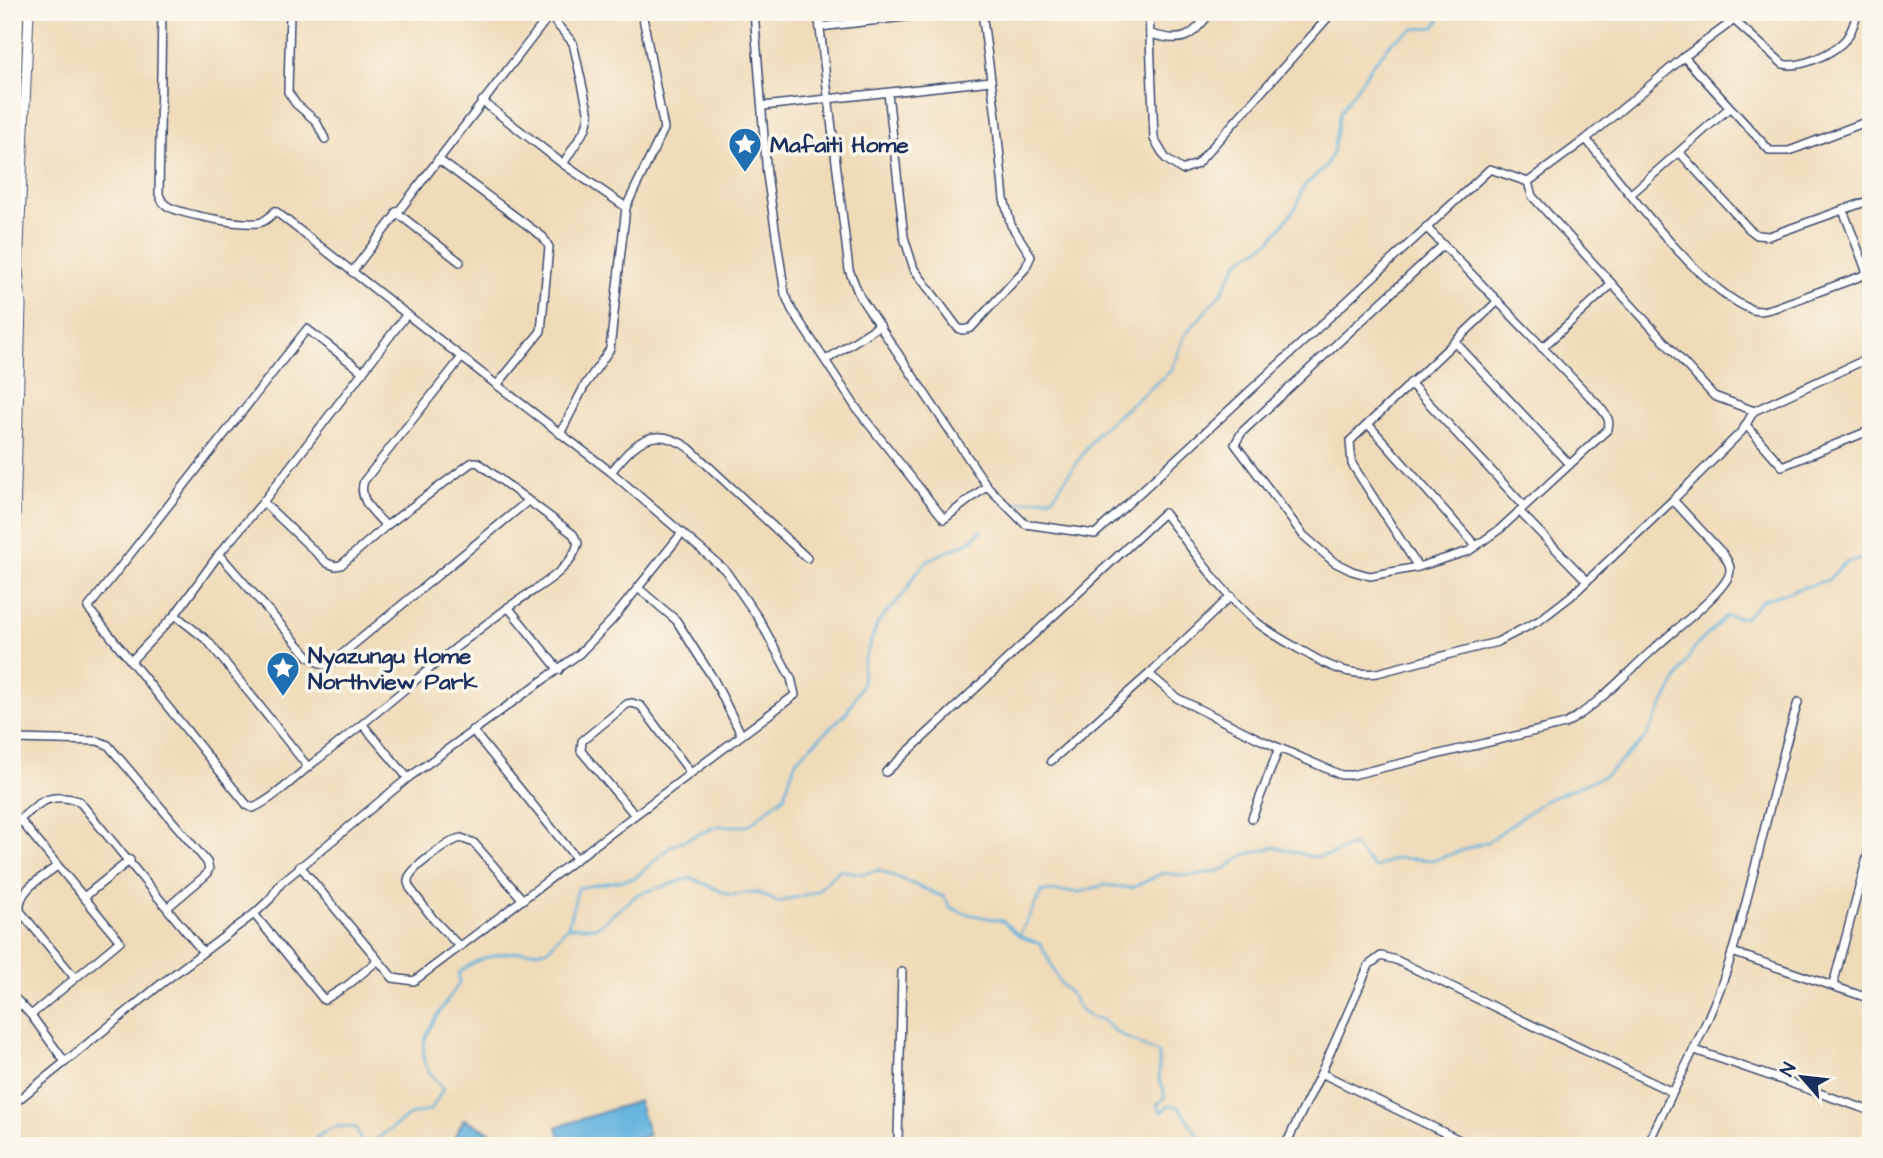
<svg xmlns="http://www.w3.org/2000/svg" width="1883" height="1158" font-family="'Architects Daughter',sans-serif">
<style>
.green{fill:#9ec976;stroke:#5c7c6a;stroke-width:2}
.water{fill:#65b4df;stroke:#40729e;stroke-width:2}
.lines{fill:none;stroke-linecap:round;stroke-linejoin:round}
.stream{stroke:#65b4df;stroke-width:2.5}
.minor-casing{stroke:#3b496c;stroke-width:10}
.tertiary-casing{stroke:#3b496c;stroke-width:11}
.minor{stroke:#fff;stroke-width:7}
.tertiary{stroke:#fff;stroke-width:9}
.labels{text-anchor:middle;stroke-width:7;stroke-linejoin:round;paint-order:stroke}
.poi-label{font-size:23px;font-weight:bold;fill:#1b2f5e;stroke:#fbf7ec;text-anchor:start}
</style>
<rect width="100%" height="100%" fill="#fbf7ec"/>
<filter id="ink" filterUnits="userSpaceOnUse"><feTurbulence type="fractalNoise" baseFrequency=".0143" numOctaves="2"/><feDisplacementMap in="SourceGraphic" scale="14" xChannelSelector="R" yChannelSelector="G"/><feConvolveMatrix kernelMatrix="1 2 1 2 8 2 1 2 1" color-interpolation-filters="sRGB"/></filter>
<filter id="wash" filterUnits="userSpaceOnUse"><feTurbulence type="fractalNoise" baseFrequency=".00686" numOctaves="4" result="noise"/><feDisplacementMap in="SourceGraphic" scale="28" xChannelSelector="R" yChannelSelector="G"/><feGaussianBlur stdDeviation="1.57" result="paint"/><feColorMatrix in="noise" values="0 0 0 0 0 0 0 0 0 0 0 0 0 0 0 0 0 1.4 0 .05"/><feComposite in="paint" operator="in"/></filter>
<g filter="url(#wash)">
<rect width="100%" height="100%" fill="#f0dbb9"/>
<path class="green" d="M 12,12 L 21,12 L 12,241 Z"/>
<g class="water">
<path d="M 638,1101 L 649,1135 L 617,1146 L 563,1146 L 557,1127 Z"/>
<path d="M 464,1119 L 507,1141 L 504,1146 L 450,1146 Z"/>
</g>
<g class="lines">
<g class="stream">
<path d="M 1016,503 L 1053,497 L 1098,432 L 1172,370 L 1185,335 L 1222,292 L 1238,262 L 1271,240 L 1297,206 L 1303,187 L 1325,167 L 1333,152 L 1340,112 L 1373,64 L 1393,41 L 1414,29 L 1435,27 L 1444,12"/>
<path d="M 568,926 L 578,888 L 635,878 L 671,846 L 718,826 L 748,826 L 784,796 L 796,760 L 847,712 L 862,684 L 863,663 L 878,622 L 905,593 L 916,573 L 930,559 L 969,542 L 982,530"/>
<path d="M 1019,936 L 1042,891 L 1080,892 L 1104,885 L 1132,888 L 1163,873 L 1191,876 L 1223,870 L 1244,855 L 1275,847 L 1313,857 L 1330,855 L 1353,845 L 1374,868 L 1396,858 L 1435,860 L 1489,841 L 1544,801 L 1606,775 L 1644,740 L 1694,648 L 1726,616 L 1745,618 L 1762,600 L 1828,580 L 1846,562 L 1871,558"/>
<path d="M 307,1146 C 326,1130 330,1123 356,1128 L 361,1141 L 371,1143 L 410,1115 L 431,1110 L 443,1089 C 437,1082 426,1070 424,1061 C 418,1031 447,1006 460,981 L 458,974 C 481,951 517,952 547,950 L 567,927 L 597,927 L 638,894 L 691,878 L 730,895 L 756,892 L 778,902 L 816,892 L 839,870 L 863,874 L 879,870 L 944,897 L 950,907 L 963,913 L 1003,921 L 1019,936 L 1041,944 L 1060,983 L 1071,994 L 1079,1008 L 1092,1018 L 1101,1019 L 1117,1033 L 1159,1054 L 1159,1080 L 1164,1090 L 1164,1098 L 1157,1105 L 1161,1112 L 1168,1106 L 1179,1107 L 1205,1146"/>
</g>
</g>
</g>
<g filter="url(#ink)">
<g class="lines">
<defs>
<g id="minor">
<path d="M 162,12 L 159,194 C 161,200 163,204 169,207 C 186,215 239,225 257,223 C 265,223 270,216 275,211 L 497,385 L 611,472 L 725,570 L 759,619 L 791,678 L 795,695 L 414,981 L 393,978 L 300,866"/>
<path d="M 290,12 L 288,92 L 296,104 L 316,121 L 325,139"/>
<path d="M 754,12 L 767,175 L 785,294 L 792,310 L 857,409 L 944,519 L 987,486"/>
<path d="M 818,12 L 849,270 L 860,297 L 987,486 L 1025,524 L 1095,534 L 1490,169 L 1528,182 L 1586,139 L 1684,57 L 1745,12"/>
<path d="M 1149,12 L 1154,139 L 1166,159 L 1182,170 L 1197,164 L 1333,12"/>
<path d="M 549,15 L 573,43 L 589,115 L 586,128 L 563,164"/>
<path d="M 1736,22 L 1783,64 C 1800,69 1834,53 1846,39 C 1852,31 1855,22 1857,12"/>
<path d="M 820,27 L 947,12"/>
<path d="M 1150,34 C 1185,43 1189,39 1211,12"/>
<path d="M 1684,57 L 1770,151 L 1789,151 L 1871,120"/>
<path d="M 888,93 L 904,237 L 914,269 L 958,328 L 963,330 L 971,328 L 1025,269 L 1031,256 L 1011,225 L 1004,199 L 996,117 L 982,12"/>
<path d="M 482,101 L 563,164 L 626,207 L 610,349 L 585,385 L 560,434"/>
<path d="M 12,102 L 25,104"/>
<path d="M 763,106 L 991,81"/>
<path d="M 1586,139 C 1623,184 1700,292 1753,310 C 1760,312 1767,310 1774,308 L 1867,274"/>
<path d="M 1680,153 L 1749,229 L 1757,235 L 1769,236 L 1871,200"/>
<path d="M 438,159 L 543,237 L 549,247 L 541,331 L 497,385"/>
<path d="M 1528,182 L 1532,196 L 1714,396 L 1754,411 L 1871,357"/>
<path d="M 1631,194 L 1729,108"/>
<path d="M 626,207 L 664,129 L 642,12"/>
<path d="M 1843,210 L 1871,283"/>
<path d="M 396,212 L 460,262"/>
<path d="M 1426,227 L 1600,407 C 1606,415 1612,421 1607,430 L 1500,529 L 1469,551 L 1418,567 L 1370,576 L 1352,571 L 1334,562 L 1303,535 L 1235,444 L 1242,432 L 1443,245"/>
<path d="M 352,272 L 552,12"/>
<path d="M 1455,342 L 1569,464"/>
<path d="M 1542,348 L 1612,284"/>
<path d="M 826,360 L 880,325"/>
<path d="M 1410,383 L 1524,506"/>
<path d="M 1368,424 L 1476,546"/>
<path d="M 1746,425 L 1782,466 L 1871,430"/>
<path d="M 611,472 C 635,443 652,423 689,448 L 807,558"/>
<path d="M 263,502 L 327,563 L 335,566 L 341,565 L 386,526 L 471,463 L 477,462 L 573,534 L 578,543 C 571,573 531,590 509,607 C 441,656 379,713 313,763 C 294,778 275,798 253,808 L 247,805 L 88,608 L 307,329 L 363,372"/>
<path d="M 1519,511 L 1586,580"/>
<path d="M 386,526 C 375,513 357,500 364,481 L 462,357"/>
<path d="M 219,554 L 309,657 L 323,665 L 330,664 L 528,501"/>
<path d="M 1418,567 L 1352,464 L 1350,441 L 1498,301"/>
<path d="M 638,588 L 676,620 L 714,680 L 741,734"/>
<path d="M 508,607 L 559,670"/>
<path d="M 175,615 L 208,641 L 308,767"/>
<path d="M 131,661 L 175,615 L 219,554 L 263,502 L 407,314"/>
<path d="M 1149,674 L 1177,698 L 1259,739 L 1341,775 L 1352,775 L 1565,724 C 1600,704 1626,673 1656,647 C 1673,631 1721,595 1729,575 C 1732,567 1728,562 1724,555 L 1673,500"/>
<path d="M 363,725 L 408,778"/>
<path d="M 472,730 L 576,858"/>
<path d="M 12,741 L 14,739 L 98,741 L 108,745 L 207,862 L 209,869 L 206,875 L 168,907"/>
<path d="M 1051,761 L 1149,674 L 1231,596"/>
<path d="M 886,772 L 1164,513 C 1193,549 1220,591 1255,621 C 1271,634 1288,643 1306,653 C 1329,667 1350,676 1377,673 L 1497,642 L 1540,620 L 1571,596 L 1673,500 L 1742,431 L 1754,411"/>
<path d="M 634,814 L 581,751 L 582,741 L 627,704 L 632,703 L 641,706 L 690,772"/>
<path d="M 1252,818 L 1279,748"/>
<path d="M 20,820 L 120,941 L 31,1015"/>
<path d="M 12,826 C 38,805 44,791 79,801 L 203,952"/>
<path d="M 57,866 C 42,878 17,890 20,911 L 75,978"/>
<path d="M 84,897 L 130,860"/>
<path d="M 459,946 L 434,920 L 410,888 C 408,883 407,881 409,877 C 414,866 449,841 461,838 L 474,843 L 523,900"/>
<path d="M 1732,952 L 1871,999"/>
<path d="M 377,961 L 348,985 L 324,1000 L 254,914 L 270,899 L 281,883 L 408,778 L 579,654 L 612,620 L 682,533"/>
<path d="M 1833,985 L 1871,843"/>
<path d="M 12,995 L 31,1015 L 65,1062"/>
<path d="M 1695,1050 L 1871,1111"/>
<path d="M 1321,1073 L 1472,1146"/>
<path d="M 12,1105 L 161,984 L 254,914"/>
<path d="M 894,1146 L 898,1139 L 902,972"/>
<path d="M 1285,1146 L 1321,1073 L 1369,965 L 1381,956 L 1396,960 L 1672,1092"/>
<path d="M 1647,1146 C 1677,1081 1713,1019 1733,950 C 1757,868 1773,784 1798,702"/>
</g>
<path id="tertiary" d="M 12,626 L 21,305 L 18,269 L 29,12"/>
</defs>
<use href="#minor" class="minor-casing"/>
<use href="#tertiary" class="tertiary-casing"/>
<use href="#minor" class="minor"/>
<use href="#tertiary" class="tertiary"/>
</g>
</g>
<defs>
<symbol id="sight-pin" viewBox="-11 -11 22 30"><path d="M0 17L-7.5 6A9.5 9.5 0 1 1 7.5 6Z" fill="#1f6fb2" stroke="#fbf7ec"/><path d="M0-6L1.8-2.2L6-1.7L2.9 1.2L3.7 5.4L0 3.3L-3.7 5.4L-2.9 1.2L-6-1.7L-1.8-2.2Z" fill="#fff"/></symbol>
</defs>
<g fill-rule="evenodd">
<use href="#sight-pin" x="726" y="125" width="38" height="52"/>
<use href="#sight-pin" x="264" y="649" width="38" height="52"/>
</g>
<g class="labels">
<g class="poi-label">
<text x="770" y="152">Mafaiti Home</text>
<text x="308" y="663">Nyazungu Home<tspan x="308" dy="26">Northview Park</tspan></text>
</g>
</g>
<rect width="1883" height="1158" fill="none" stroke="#fbf7ec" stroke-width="42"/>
<g transform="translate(1802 1077) rotate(298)" stroke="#fbf7ec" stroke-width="5" paint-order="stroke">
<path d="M0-5L12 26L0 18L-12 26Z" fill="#1b2f5e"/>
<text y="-10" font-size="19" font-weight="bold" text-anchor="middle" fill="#1b2f5e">N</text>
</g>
</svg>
